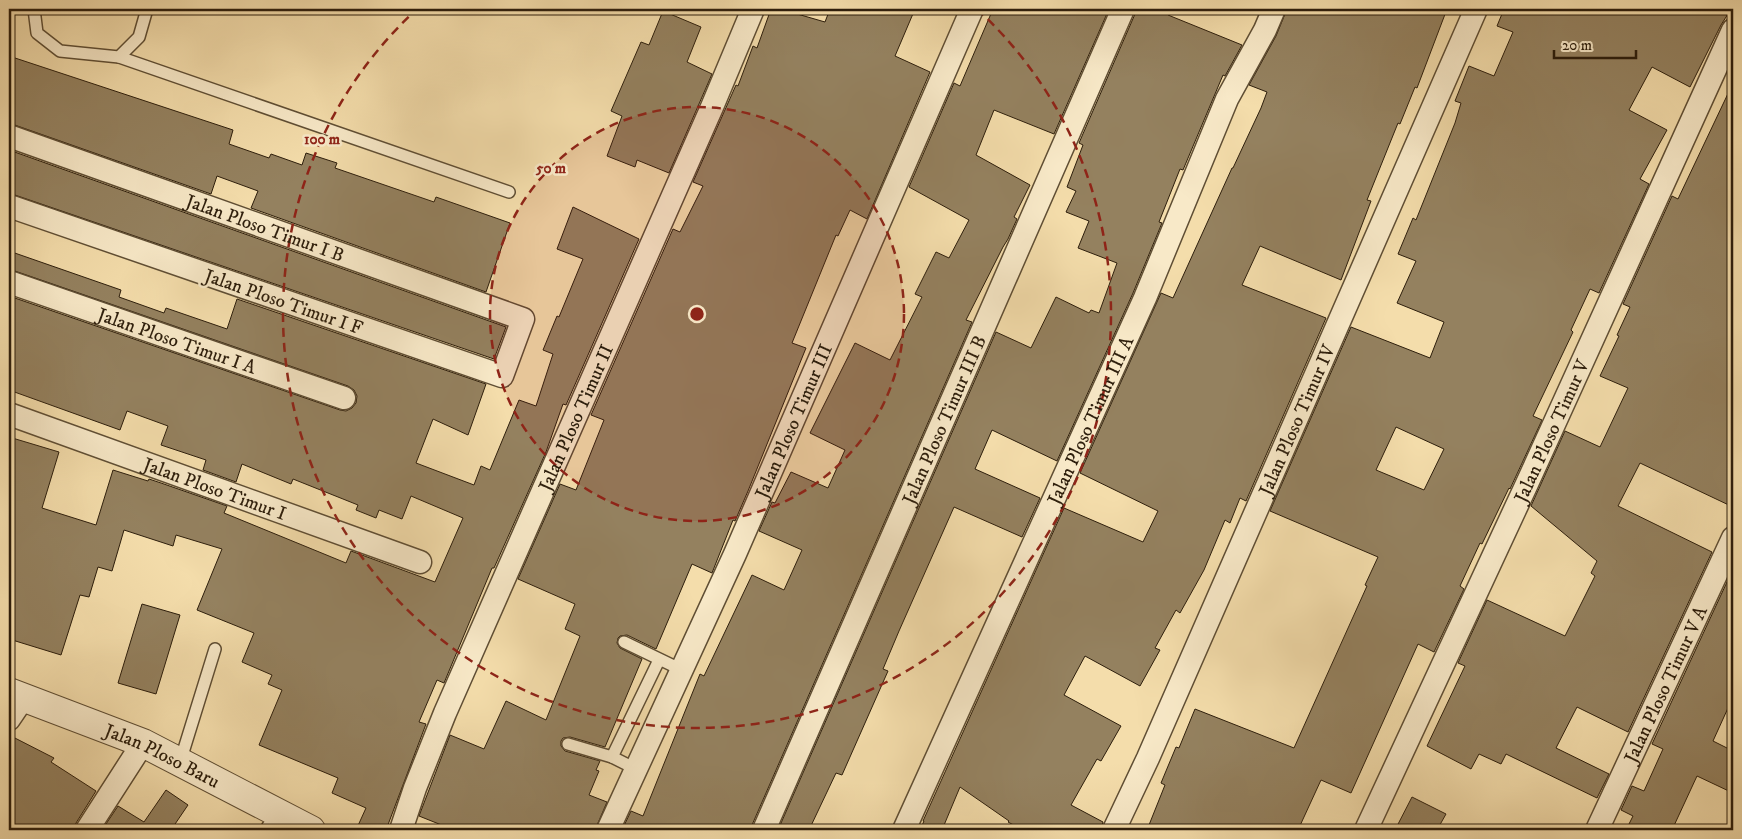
<svg xmlns="http://www.w3.org/2000/svg" width="1742" height="839" font-family="'IM FELL DW Pica',serif">
<style>
.building{fill:#94815f;stroke:#2d1e0c;fill-rule:evenodd}
.lines{fill:none;stroke-linecap:round;stroke-linejoin:round}
.service-casing{stroke:#5f4e34;stroke-width:14}
.minor-casing{stroke:#5f4e34;stroke-width:25}
.tertiary-casing{stroke:#5f4e34;stroke-width:30}
.service{stroke:#f8e9c8;stroke-width:11}
.minor{stroke:#f8e9c8;stroke-width:22}
.tertiary{stroke:#f8e9c8;stroke-width:28}
.ring{fill:none;stroke:#8f2418;stroke-width:2.5;stroke-dasharray:9 6}
.labels{text-anchor:middle;stroke-width:5;stroke-linejoin:round;paint-order:stroke}
.street-label{font-size:19px;fill:#2d1e0c;stroke:#f8e9c8}
.centre{fill:#8f2418;stroke:#f8e9c8;stroke-width:2.5}
.ring-label{font-size:15px;text-anchor:middle;font-weight:bold;fill:#8f2418;stroke:#f8e9c8;stroke-width:5;stroke-linejoin:round;paint-order:stroke}
</style>
<rect width="100%" height="100%" fill="#f4ddab"/>
<filter id="stains"><feTurbulence type="fractalNoise" baseFrequency=".004" numOctaves="4"/><feColorMatrix values="0 0 0 0 .2 0 0 0 0 .09 0 0 0 0 .02 0 0 0 .5 -.17"/></filter>
<radialGradient id="worn" r=".72"><stop offset=".6" stop-color="#630" stop-opacity="0"/><stop offset="1" stop-color="#630" stop-opacity=".3"/></radialGradient>
<g class="building">
<path d="M 771,9 L 780,9 L 825,22 L 830,9 L 915,9 L 895,56 L 930,72 L 867,219 L 850,210 L 838,236 L 836,235 L 792,343 L 806,348 L 748,491 L 735,521 L 733,520 L 712,573 L 692,564 L 656,649 L 627,635 L 620,636 L 618,638 L 617,643 L 620,648 L 642,659 L 605,747 L 570,737 L 563,738 L 561,741 L 561,746 L 565,751 L 600,761 L 596,770 L 599,771 L 589,795 L 607,802 L 595,830 L 454,830 L 419,816 L 450,735 L 484,749 L 506,701 L 546,720 L 580,636 L 565,629 L 575,604 L 518,579 L 560,484 L 576,490 L 604,420 L 591,415 L 673,229 L 680,232 L 703,186 L 693,182 L 736,85 L 738,86 L 753,46 L 757,48 Z"/>
<path d="M 993,9 L 1109,9 L 1054,134 L 994,110 L 976,155 L 1030,185 L 1014,217 L 1017,219 L 1008,239 L 1003,247 L 966,320 L 972,322 L 752,825 L 751,830 L 622,830 L 631,811 L 643,816 L 700,674 L 704,676 L 752,575 L 784,590 L 802,550 L 759,531 L 772,502 L 775,503 L 791,472 L 828,488 L 845,450 L 810,433 L 855,343 L 890,360 L 922,297 L 915,294 L 936,252 L 949,258 L 969,220 L 909,187 L 954,83 L 960,86 Z"/>
<path d="M 1136,9 L 1171,9 L 1168,15 L 1242,45 L 1225,76 L 1223,75 L 1183,170 L 1180,169 L 1159,222 L 1162,223 L 1133,293 L 1057,461 L 992,430 L 975,469 L 1040,498 L 1022,537 L 954,507 L 899,631 L 883,669 L 888,671 L 842,775 L 836,773 L 809,830 L 778,830 L 996,332 L 1031,348 L 1056,297 L 1089,313 L 1091,310 L 1099,313 L 1117,263 L 1078,248 L 1089,221 L 1066,212 L 1076,191 L 1067,187 L 1083,145 L 1079,143 L 1135,14 Z"/>
<path d="M 1287,9 L 1447,9 L 1417,88 L 1415,87 L 1400,124 L 1398,123 L 1367,200 L 1371,201 L 1341,280 L 1260,246 L 1242,285 L 1326,318 L 1246,501 L 1240,498 L 1230,523 L 1225,520 L 1204,570 L 1180,613 L 1176,610 L 1155,648 L 1160,650 L 1140,686 L 1085,656 L 1064,695 L 1121,726 L 1101,761 L 1097,759 L 1071,805 L 1103,822 L 1101,830 L 1023,830 L 1008,822 L 1009,821 L 960,787 L 942,830 L 920,830 L 924,821 L 923,821 L 1064,508 L 1143,542 L 1158,511 L 1080,473 L 1161,293 L 1173,298 L 1232,168 L 1233,168 L 1261,108 L 1267,92 L 1249,85 L 1276,36 Z"/>
<path d="M 1504,9 L 1731,9 L 1721,25 L 1690,87 L 1652,67 L 1629,110 L 1667,130 L 1640,179 L 1649,184 L 1599,293 L 1590,289 L 1571,330 L 1573,332 L 1533,416 L 1542,420 L 1510,489 L 1509,488 L 1482,544 L 1480,543 L 1460,586 L 1464,589 L 1434,652 L 1418,644 L 1351,793 L 1321,780 L 1298,830 L 1147,830 L 1165,785 L 1161,783 L 1176,747 L 1179,748 L 1195,709 L 1294,748 L 1367,586 L 1365,585 L 1378,557 L 1270,511 L 1351,327 L 1430,358 L 1444,322 L 1397,303 L 1416,261 L 1398,254 L 1413,218 L 1416,220 L 1455,123 L 1461,103 L 1455,101 L 1469,66 L 1494,76 L 1513,32 L 1497,26 ZM 1396,427 L 1444,449 L 1424,490 L 1376,470 Z"/>
<path d="M 663,11 L 701,27 L 687,62 L 712,74 L 669,173 L 637,160 L 635,167 L 607,156 L 622,116 L 611,111 L 641,42 L 649,45 Z"/>
<path d="M 9,56 L 233,130 L 229,144 L 269,158 L 271,154 L 302,165 L 306,153 L 337,163 L 335,168 L 434,202 L 436,197 L 510,223 L 486,292 L 251,208 L 258,191 L 217,176 L 211,194 L 9,123 Z"/>
<path d="M 1733,83 L 1733,507 L 1640,463 L 1618,506 L 1712,552 L 1628,732 L 1577,707 L 1556,748 L 1609,774 L 1597,798 L 1506,754 L 1501,764 L 1479,754 L 1471,769 L 1427,746 L 1465,666 L 1458,663 L 1487,600 L 1565,636 L 1595,576 L 1591,573 L 1597,561 L 1531,506 L 1565,431 L 1600,447 L 1628,388 L 1600,376 L 1619,336 L 1617,335 L 1630,307 L 1623,304 L 1672,196 L 1678,199 Z"/>
<path d="M 9,150 L 506,327 L 494,359 L 9,193 Z"/>
<path d="M 573,207 L 639,239 L 566,405 L 563,404 L 546,452 L 494,568 L 492,568 L 444,683 L 437,680 L 419,722 L 426,724 L 386,830 L 356,830 L 366,808 L 332,793 L 338,778 L 259,745 L 282,690 L 268,684 L 272,675 L 242,662 L 254,633 L 197,610 L 222,549 L 176,535 L 173,546 L 124,530 L 112,571 L 98,567 L 89,597 L 80,595 L 61,655 L 9,639 L 9,437 L 59,452 L 42,508 L 96,525 L 113,470 L 148,481 L 149,479 L 161,483 L 227,506 L 224,513 L 346,563 L 351,551 L 435,582 L 463,518 L 411,496 L 402,519 L 379,510 L 376,518 L 356,510 L 358,505 L 293,479 L 291,484 L 242,464 L 236,482 L 203,470 L 206,460 L 161,445 L 168,426 L 127,411 L 120,430 L 9,390 L 9,296 L 340,410 L 346,411 L 352,408 L 356,403 L 357,396 L 354,390 L 348,386 L 9,269 L 9,251 L 121,290 L 119,297 L 164,313 L 166,308 L 227,329 L 237,299 L 486,384 L 468,435 L 433,419 L 416,463 L 474,485 L 481,466 L 490,470 L 519,400 L 536,406 L 553,354 L 543,350 L 557,316 L 559,317 L 583,259 L 557,249 Z"/>
<path d="M 1733,569 L 1733,697 L 1713,741 L 1733,751 L 1733,793 L 1697,776 L 1672,830 L 1626,830 L 1633,816 L 1621,810 L 1632,786 L 1644,791 L 1663,749 L 1652,744 Z"/>
<path d="M 142,604 L 180,615 L 156,694 L 118,683 Z"/>
<path d="M 9,735 L 54,758 L 51,762 L 96,791 L 76,823 L 74,830 L 9,830 Z"/>
<path d="M 166,790 L 188,805 L 171,830 L 102,830 L 118,806 L 144,822 Z"/>
<path d="M 1412,797 L 1446,814 L 1437,830 L 1395,830 Z"/>
</g>
<g class="lines">
<defs>
<g id="service">
<path d="M 34,9 L 37,33 L 60,51 L 119,57 L 139,37 L 147,9"/>
<path d="M 119,57 L 509,192"/>
<path d="M 624,642 L 682,670"/>
<path d="M 568,744 L 612,757 L 636,769"/>
<path d="M 612,757 L 659,660"/>
<path d="M 180,762 L 215,649"/>
</g>
<g id="minor">
<path id="s1" d="M 9,136 L 523,319 L 502,376 L 9,206"/>
<path id="s2" d="M 9,282 L 344,398"/>
<path id="s3" d="M 9,414 L 420,562"/>
<path d="M 9,719 L 24,697"/>
<path d="M 87,830 L 143,743"/>
<path d="M 272,830 L 283,815"/>
<path id="s4" d="M 401,830 L 415,788 L 445,713 L 712,107 L 753,9"/>
<path id="s5" d="M 608,830 L 735,554 L 972,9"/>
<path id="s6" d="M 764,830 L 1123,9"/>
<path id="s7" d="M 904,830 L 1145,298 L 1227,99 L 1265,30 L 1274,9"/>
<path id="s8" d="M 1114,830 L 1148,758 L 1476,9"/>
<path id="s9" d="M 1366,830 L 1525,488 L 1733,30"/>
<path id="s10" d="M 1597,830 L 1733,538"/>
</g>
<g id="tertiary">
<path id="s11" d="M 9,692 L 143,743 L 311,830"/>
</g>
</defs>
<use href="#service" class="service-casing"/>
<use href="#minor" class="minor-casing"/>
<use href="#tertiary" class="tertiary-casing"/>
<use href="#service" class="service"/>
<use href="#minor" class="minor"/>
<use href="#tertiary" class="tertiary"/>
</g>
<circle cx="697" cy="314" r="207" fill="#8f2418" fill-opacity=".12"/>
<g class="ring">
<circle cx="697" cy="314" r="207"/>
<path d="M977 9A414 414 0 1 1 417 9"/>
</g>
<g class="labels">
<g class="street-label">
<text dy="7" stroke="none"><textPath href="#s1" startOffset="272">Jalan Ploso Timur I B</textPath></text>
<text transform="translate(284 301) rotate(19)" y="7">Jalan Ploso Timur I F</text>
<text dy="7" stroke="none"><textPath href="#s2" startOffset="178">Jalan Ploso Timur I A</textPath></text>
<text dy="7" stroke="none"><textPath href="#s4" startOffset="448">Jalan Ploso Timur II</textPath></text>
<text dy="7" stroke="none"><textPath href="#s6" startOffset="448">Jalan Ploso Timur III B</textPath></text>
<text dy="7" stroke="none"><textPath href="#s7" startOffset="450">Jalan Ploso Timur III A</textPath></text>
<text dy="7" stroke="none"><textPath href="#s8" startOffset="449">Jalan Ploso Timur IV</textPath></text>
<text dy="7" stroke="none"><textPath href="#s5" startOffset="449">Jalan Ploso Timur III</textPath></text>
<text dy="7" stroke="none"><textPath href="#s9" startOffset="440">Jalan Ploso Timur V</textPath></text>
<text dy="7" stroke="none"><textPath href="#s3" startOffset="219">Jalan Ploso Timur I</textPath></text>
<text dy="7" stroke="none"><textPath href="#s10" startOffset="161">Jalan Ploso Timur V A</textPath></text>
<text dy="7" stroke="none"><textPath href="#s11" startOffset="166">Jalan Ploso Baru</textPath></text>
</g>
</g>
<circle cx="697" cy="314" r="8" class="centre"/>
<g class="ring-label">
<text x="322" y="144">100 m</text>
<text x="551" y="173">50 m</text>
</g>
<rect width="1742" height="839" fill="none" stroke="#f4ddab" stroke-width="30"/>
<rect x="10" y="10" width="1722" height="819" fill="none" stroke="#2d1e0c" stroke-width="2.5"/>
<rect x="15" y="15" width="1712" height="809" fill="none" stroke="#2d1e0c"/>
<path d="M1554 50v8h82v-8" fill="none" stroke="#2d1e0c" stroke-width="2.5"/>
<text x="1562" y="50" font-size="15" fill="#2d1e0c" stroke="#f8e9c8" stroke-width="4" paint-order="stroke">20 m</text>
<rect width="100%" height="100%" filter="url(#stains)"/>
<rect width="100%" height="100%" fill="url(#worn)"/>
</svg>
